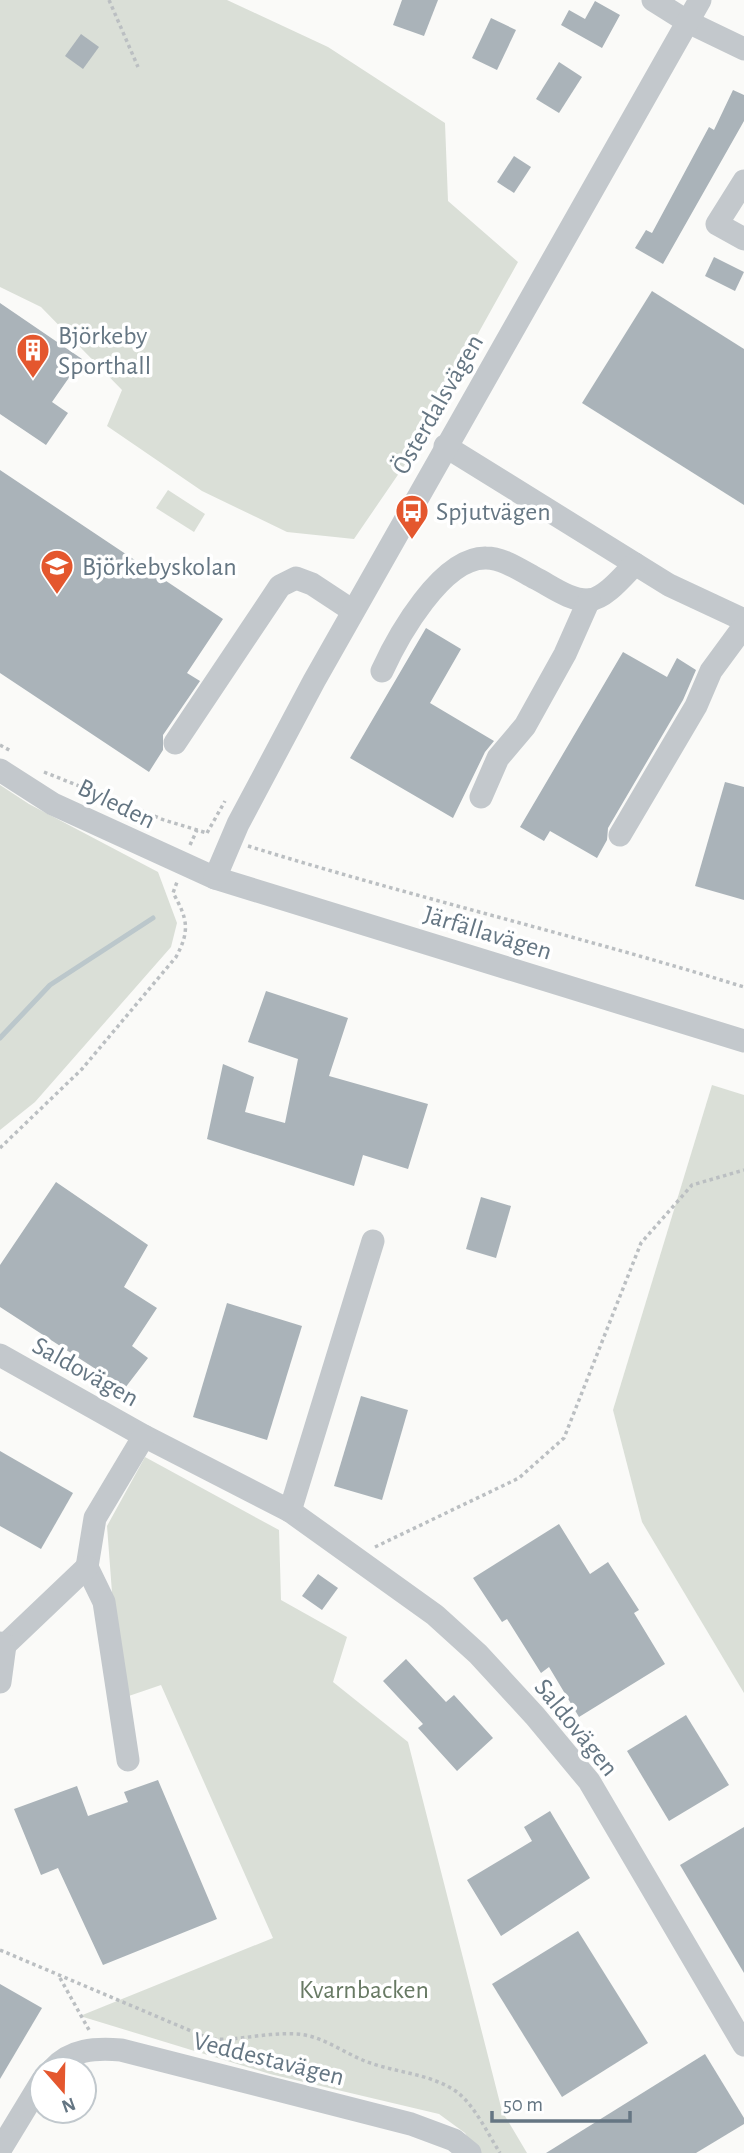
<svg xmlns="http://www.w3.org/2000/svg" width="744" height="2153" font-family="'Alegreya Sans',sans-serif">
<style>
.green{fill:#dadfd7}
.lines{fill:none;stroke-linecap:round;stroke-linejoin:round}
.stream{stroke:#bbc7cb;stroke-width:5}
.building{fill:#aab3b9}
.path{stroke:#bbbfc2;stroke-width:3.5;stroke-dasharray:3.5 3.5;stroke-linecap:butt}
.minor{stroke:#c3c8cc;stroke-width:23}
.labels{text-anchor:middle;stroke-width:7;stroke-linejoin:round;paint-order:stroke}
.poi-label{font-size:26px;fill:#657683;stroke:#fff;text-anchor:start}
.street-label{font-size:26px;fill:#657683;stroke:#fff}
.park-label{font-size:26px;fill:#687a64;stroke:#fff}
</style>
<rect width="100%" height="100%" fill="#fafaf8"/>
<g class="green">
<path d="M 0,0 L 227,0 L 328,47 L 445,123 L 448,201 L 518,262 L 406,463 L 354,539 L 287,532 L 202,491 L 107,426 L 122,390 L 41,307 L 0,287 Z"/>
<path d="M 168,490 L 205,514 L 194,532 L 156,508 Z"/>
<path d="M 0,785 L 29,804 L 158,872 L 177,923 L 171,947 L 35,1102 L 0,1130 Z"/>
<path d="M 712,1085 L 744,1095 L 744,1693 L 642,1522 L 613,1410 Z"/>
<path d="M 145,1457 L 279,1530 L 281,1600 L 347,1637 L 333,1682 L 408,1742 L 502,2111 L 527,2153 L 477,2153 L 465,2133 L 439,2114 L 270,2074 L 80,2016 L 273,1938 L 161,1685 L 120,1699 L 107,1526 Z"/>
</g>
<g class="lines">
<path class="stream" d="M 0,1038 L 50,985 L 153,918"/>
</g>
<g class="building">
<path d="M 402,0 L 438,0 L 424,36 L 393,25 Z"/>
<path d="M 595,1 L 620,15 L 602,48 L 561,25 L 569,10 L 585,19 Z"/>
<path d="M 491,18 L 516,30 L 497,70 L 472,58 Z"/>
<path d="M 81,34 L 99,47 L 83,69 L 65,56 Z"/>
<path d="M 559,62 L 582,77 L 559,113 L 536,99 Z"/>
<path d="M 733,90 L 744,95 L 744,121 L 663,264 L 635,248 L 646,230 L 652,233 L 709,127 L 714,130 Z"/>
<path d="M 514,156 L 531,167 L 514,193 L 497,182 Z"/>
<path d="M 714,257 L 744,272 L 735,291 L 705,276 Z"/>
<path d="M 652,291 L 744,349 L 744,505 L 582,403 Z"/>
<path d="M 0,303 L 82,359 L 52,402 L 68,413 L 46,445 L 0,414 Z"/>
<path d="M 0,470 L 223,619 L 187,673 L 200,681 L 163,735 L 163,750 L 149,772 L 0,673 Z"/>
<path d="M 426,628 L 461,649 L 430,703 L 494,741 L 485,752 L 453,818 L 350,758 Z"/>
<path d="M 623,652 L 667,677 L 677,658 L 696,670 L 683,700 L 608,828 L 607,840 L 597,858 L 550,831 L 544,841 L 520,827 Z"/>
<path d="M 725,782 L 744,787 L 744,900 L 695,886 Z"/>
<path d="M 266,991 L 348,1018 L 329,1076 L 428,1104 L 408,1169 L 363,1155 L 354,1186 L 207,1139 L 223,1064 L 254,1077 L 245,1112 L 285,1123 L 298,1059 L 248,1042 Z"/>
<path d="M 56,1182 L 148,1245 L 124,1287 L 157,1308 L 132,1346 L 148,1358 L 125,1388 L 0,1307 L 0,1265 Z"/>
<path d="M 481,1197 L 511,1206 L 496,1258 L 466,1249 Z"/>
<path d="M 227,1303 L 302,1326 L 267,1440 L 193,1417 Z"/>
<path d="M 361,1396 L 408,1410 L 382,1500 L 334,1486 Z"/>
<path d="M 0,1451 L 73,1493 L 41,1549 L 0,1526 Z"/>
<path d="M 559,1524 L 590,1574 L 608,1562 L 639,1610 L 634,1613 L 665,1664 L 579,1717 L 549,1667 L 541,1673 L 507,1619 L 502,1622 L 473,1578 Z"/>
<path d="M 318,1574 L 338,1588 L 322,1610 L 302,1596 Z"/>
<path d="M 406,1659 L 446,1702 L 454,1695 L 493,1738 L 457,1771 L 418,1728 L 423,1724 L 383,1681 Z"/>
<path d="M 686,1715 L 729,1785 L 669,1821 L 627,1751 Z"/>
<path d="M 158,1780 L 217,1919 L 103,1965 L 58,1868 L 41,1875 L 14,1809 L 77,1786 L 88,1816 L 128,1802 L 124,1792 Z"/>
<path d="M 550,1811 L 590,1878 L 501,1936 L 467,1880 L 532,1841 L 524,1827 Z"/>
<path d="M 744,1827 L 744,1973 L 680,1865 Z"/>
<path d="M 578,1931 L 648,2043 L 562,2097 L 492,1984 Z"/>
<path d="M 0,1984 L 42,2008 L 0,2079 Z"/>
<path d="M 705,2054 L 744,2118 L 744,2124 L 696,2153 L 546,2153 Z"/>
</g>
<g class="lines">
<g class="path">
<path d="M 109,0 L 138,67"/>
<path d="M 0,745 L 11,751"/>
<path d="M 44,772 L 164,820 L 207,833"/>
<path d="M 207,833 L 225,801"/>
<path d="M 190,845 L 197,830"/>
<path d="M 248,846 C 412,897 580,936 744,987"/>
<path d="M 0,1148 L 82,1069 L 176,957 C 190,931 188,919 173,893 L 177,882"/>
<path d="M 375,1547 L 519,1478 L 564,1438 L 641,1243 L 692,1185 L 744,1170"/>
<path d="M 0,1950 L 210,2039 C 239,2041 267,2032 296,2034 C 321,2035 342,2052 365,2061 C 395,2073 430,2073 457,2092 C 475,2106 488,2134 500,2153"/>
<path d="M 60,1978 L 89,2030"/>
</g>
<g class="minor">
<path d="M 653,0 L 688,22 L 744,49"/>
<path d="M 744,181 L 717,224 L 744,239"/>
<path d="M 445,446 L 669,585 L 744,620"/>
<path d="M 382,671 C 398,636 442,557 486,558 C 503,558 520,570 535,578 C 551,586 570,601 589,600 C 606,598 624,575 635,564"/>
<path d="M 175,743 L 280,586 L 296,578 L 312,584 L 353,611"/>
<path d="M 0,770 L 53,804 L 215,878 L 744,1041"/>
<path d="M 481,797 L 498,758 L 525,726 L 565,654 L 589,600"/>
<path d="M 620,835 L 696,706 L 711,671 L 744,626"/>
<path d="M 215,878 L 238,824 L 314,681 L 700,0"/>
<path d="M 0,1355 L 144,1436 L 290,1511 L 435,1615 L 478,1654 L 535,1716 L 589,1781 L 744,2045"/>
<path d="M 290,1511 L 373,1241"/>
<path d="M 87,1567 L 104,1602 L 128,1760"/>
<path d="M 87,1567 L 95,1518 L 144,1436"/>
<path d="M 0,1643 L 5,1645 L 87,1567"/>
<path d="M 0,1682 L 5,1645"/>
<path d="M 53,2069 C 71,2049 95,2048 121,2050 L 411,2124 L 454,2140 L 470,2153"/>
<path d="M 0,2150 L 42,2081"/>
</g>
</g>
<defs>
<symbol id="building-pin" viewBox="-11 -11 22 30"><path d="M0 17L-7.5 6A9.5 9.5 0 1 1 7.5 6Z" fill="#e4572e" stroke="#fff"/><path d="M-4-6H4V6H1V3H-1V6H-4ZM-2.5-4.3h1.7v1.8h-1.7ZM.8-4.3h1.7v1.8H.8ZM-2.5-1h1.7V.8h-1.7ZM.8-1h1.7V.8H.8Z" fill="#fff"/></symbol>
<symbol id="bus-pin" viewBox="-11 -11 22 30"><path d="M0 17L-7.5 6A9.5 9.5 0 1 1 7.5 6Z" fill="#e4572e" stroke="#fff"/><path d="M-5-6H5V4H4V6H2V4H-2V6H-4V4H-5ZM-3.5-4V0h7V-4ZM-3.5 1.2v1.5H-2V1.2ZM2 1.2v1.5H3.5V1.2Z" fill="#fff"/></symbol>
<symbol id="school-pin" viewBox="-11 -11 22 30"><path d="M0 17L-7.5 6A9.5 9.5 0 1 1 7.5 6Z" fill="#e4572e" stroke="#fff"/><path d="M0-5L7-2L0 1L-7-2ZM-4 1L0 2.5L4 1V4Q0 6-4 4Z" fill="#fff"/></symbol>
</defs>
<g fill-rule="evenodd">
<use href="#building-pin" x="14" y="331" width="38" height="52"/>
<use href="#bus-pin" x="393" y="492" width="38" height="52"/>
<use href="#school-pin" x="38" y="547" width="38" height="52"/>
</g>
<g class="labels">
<g class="poi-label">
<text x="58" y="344">Björkeby<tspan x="58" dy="30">Sporthall</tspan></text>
<text x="436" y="520">Spjutvägen</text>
<text x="82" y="575">Björkebyskolan</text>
</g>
<g class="street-label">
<text transform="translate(437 404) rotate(-60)" y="9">Österdalsvägen</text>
<text transform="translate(117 803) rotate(26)" y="9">Byleden</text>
<text transform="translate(488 932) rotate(17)" y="9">Järfällavägen</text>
<text transform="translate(86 1371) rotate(29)" y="9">Saldovägen</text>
<text transform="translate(577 1727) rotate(51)" y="9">Saldovägen</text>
<text transform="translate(269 2058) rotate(14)" y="9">Veddestavägen</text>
</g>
<g class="park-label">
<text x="364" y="1998">Kvarnbacken</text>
</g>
</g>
<g transform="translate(63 2090) rotate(160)"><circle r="33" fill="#ffffff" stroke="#c1c8cd" stroke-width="2"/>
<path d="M0-5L12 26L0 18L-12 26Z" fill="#e4572e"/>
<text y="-10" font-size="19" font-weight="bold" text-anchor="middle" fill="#657683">N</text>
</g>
<path d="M492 2111v10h138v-10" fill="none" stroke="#657683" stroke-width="3.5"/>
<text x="503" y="2111" font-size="21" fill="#657683" stroke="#ffffff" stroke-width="5" paint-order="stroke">50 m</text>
</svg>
